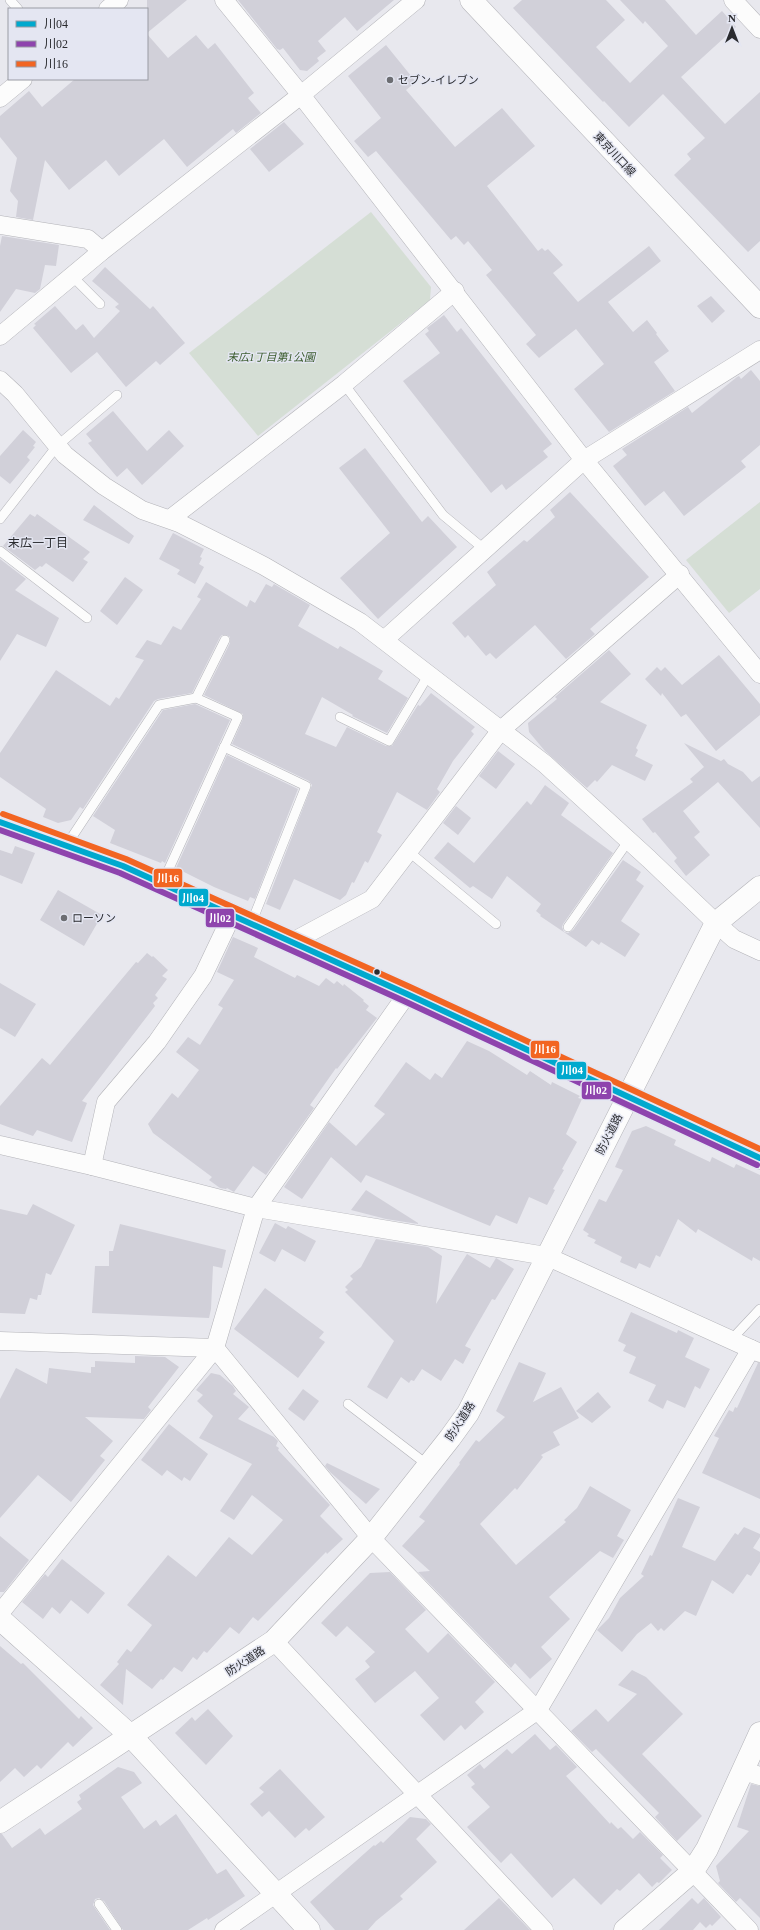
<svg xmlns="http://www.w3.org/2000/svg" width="760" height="1930" font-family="'Times New Roman','Noto Sans JP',serif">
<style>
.green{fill:#d5ded5}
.building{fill:#d1d0d9}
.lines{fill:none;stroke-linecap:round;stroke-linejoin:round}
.lane-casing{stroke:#b3b3b8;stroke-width:10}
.street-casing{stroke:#b3b3b8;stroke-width:19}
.secondary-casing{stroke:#b3b3b8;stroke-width:23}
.lane{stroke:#fcfcfc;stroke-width:9}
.street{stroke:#fcfcfc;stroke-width:18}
.secondary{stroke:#fcfcfc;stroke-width:22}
.bus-1-casing{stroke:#e4e6f2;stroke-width:9}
.bus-2-casing{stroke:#e4e6f2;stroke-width:9}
.bus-3-casing{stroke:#e4e6f2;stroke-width:9}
.bus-1{stroke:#00a9ce;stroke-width:6}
.bus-2{stroke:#8e44ad;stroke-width:6}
.bus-3{stroke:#f26522;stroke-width:6}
.poi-dot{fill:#6c6d72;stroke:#e4e6f2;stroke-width:1.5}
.bus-dot{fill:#2a2b2f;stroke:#e4e6f2;stroke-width:1.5}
.labels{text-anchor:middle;stroke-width:3;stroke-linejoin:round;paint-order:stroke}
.poi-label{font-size:11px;fill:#2a2b2f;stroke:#e4e6f2;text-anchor:start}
.street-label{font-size:11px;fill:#2a2b2f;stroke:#e4e6f2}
.park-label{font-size:11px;font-style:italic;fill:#3b5c2e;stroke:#e4e6f2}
.neighbourhood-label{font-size:12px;fill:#2a2b2f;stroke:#e4e6f2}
.line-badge{stroke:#e4e6f2;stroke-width:1.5}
.badge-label{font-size:11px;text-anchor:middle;font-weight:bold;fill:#fff}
</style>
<rect width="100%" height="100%" fill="#e8e8ee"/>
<g class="green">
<path d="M 371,212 L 431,287 L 430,300 L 258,436 L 189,353 Z"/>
<path d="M 760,502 L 760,589 L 729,613 L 686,560 Z"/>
</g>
<g class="building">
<path d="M 147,0 L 187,0 L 147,33 Z"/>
<path d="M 238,0 L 394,0 L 357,31 L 345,17 L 318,41 L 326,51 L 317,58 L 319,61 L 307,71 L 300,70 L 283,48 L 280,50 L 277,49 Z"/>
<path d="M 522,0 L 606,0 L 625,20 L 596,47 L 630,83 L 668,46 L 645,21 L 643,24 L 620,0 L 665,0 L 696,35 L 722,11 L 736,27 L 681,77 L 725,124 L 760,92 L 760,241 L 748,252 L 674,175 L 691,159 L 687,154 L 705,138 L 663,94 L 629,127 L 604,101 L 603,102 L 513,8 Z"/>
<path d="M 147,34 L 168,58 L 196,35 L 208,49 L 215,43 L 254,93 L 248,98 L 261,113 L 236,133 L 233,129 L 187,167 L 164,139 L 119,176 L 106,160 L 69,190 L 45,160 L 33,220 L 16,217 L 18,201 L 10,191 L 17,158 L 0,137 L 0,116 L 29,91 L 42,107 L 75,79 L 147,79 Z"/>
<path d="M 386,45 L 416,82 L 406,90 L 455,147 L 502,108 L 535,146 L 487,186 L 538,251 L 542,248 L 545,251 L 548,249 L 563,265 L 553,273 L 578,302 L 649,246 L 661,261 L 608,302 L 633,332 L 647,320 L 657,333 L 656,334 L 669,351 L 654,362 L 675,391 L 609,432 L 574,389 L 604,364 L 576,329 L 539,358 L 526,344 L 536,335 L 486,275 L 492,270 L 468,241 L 464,245 L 456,236 L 451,240 L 376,151 L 368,157 L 354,141 L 381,118 L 348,76 Z"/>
<path d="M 284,122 L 304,144 L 269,172 L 250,149 Z"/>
<path d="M 2,236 L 59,245 L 56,266 L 45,265 L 40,289 L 35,293 L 16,289 L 0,312 L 0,246 Z"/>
<path d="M 105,267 L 150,309 L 153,306 L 185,343 L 160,365 L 156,361 L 126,387 L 97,352 L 71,373 L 33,328 L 36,325 L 34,324 L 55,306 L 76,330 L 83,324 L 94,338 L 120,311 L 115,307 L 119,304 L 92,281 Z"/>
<path d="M 711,296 L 725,311 L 712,323 L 697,306 Z"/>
<path d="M 444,315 L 457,332 L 461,328 L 552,444 L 543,451 L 548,457 L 506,490 L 502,484 L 491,493 L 403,381 L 440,353 L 425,334 L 429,331 L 427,328 Z"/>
<path d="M 751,370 L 760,381 L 760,445 L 741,461 L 746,467 L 684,516 L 664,491 L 645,506 L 613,466 L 627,455 L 622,449 L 688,407 L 692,413 L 737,377 L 739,376 L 741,379 Z"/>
<path d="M 113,411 L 147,451 L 169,430 L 184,446 L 142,485 L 127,468 L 117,477 L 88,443 L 92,441 L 86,434 Z"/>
<path d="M 23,430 L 36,442 L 33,446 L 35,447 L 27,457 L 30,460 L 10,484 L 0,476 L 0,456 Z"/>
<path d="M 365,448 L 422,522 L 428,516 L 457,547 L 378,619 L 340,578 L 390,533 L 339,468 Z"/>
<path d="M 570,492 L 649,577 L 590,629 L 595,634 L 566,659 L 535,625 L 496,659 L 490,653 L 486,656 L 468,635 L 465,638 L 452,623 L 496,585 L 487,572 L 524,540 L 527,542 L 555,517 L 550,510 Z"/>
<path d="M 94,505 L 134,536 L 129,544 L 83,520 Z"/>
<path d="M 30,514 L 35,517 L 37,514 L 90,552 L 83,559 L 88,562 L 73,582 L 46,563 L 42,567 L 40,566 L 35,570 L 3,546 Z"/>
<path d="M 173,533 L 204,549 L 200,557 L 202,558 L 199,564 L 204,567 L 195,584 L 177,574 L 180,570 L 159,559 Z"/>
<path d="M 0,559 L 26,579 L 15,590 L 59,618 L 46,647 L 17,634 L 0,661 Z"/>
<path d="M 125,577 L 143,590 L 117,625 L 100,611 Z"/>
<path d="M 206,582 L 247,607 L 250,600 L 255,603 L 266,584 L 272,587 L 274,584 L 310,605 L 298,626 L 338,649 L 340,646 L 383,671 L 378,679 L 408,698 L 387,733 L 352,716 L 353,715 L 322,697 L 305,734 L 336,747 L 347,727 L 386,746 L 392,746 L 418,705 L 420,706 L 431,693 L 475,727 L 471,731 L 474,734 L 453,761 L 437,789 L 440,792 L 427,810 L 397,792 L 377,832 L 382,835 L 368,863 L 365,861 L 354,883 L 352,882 L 346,895 L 340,900 L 294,879 L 280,910 L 266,904 L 312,785 L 309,781 L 232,744 L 243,719 L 243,714 L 204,695 L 230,643 L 230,637 L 227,635 L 222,635 L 220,637 L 192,693 L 158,699 L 154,701 L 83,809 L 80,807 L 71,820 L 58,823 L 43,817 L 46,809 L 0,777 L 0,753 L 56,670 L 110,706 L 116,697 L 119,699 L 144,660 L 135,657 L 147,640 L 161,645 L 173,626 L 181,630 L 201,599 L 197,597 Z"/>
<path d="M 609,650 L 631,674 L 600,702 L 647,725 L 636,748 L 638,750 L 635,756 L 653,765 L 645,781 L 612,765 L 597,782 L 595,780 L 587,788 L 545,751 L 529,732 L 528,723 L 557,699 L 555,697 Z"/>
<path d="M 719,655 L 760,704 L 760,715 L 716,751 L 686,714 L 681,717 L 662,693 L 661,696 L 645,679 L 657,667 L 661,671 L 665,667 L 682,685 Z"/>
<path d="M 195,704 L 230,720 L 165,863 L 162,861 L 161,863 L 110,843 L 115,830 L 93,816 L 163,710 Z"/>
<path d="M 684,743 L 721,761 L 724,759 L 728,764 L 743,772 L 752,782 L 760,776 L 760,828 L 718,782 L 683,811 L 700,832 L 694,837 L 710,855 L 686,876 L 674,861 L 677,858 L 655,832 L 653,833 L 642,819 L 693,782 L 690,779 L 704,767 Z"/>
<path d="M 498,751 L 515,764 L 496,789 L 479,776 Z"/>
<path d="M 227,755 L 298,789 L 255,899 L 250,897 L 248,901 L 214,887 L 176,868 Z"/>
<path d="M 545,785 L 569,803 L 561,815 L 613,853 L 563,924 L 562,927 L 564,932 L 568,933 L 573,930 L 623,860 L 641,872 L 636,880 L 644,886 L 621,921 L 640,934 L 625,957 L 601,942 L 599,945 L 592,940 L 586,947 L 540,916 L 541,915 L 536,911 L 541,904 L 507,876 L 492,899 L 473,886 L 470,888 L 434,858 L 448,842 L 474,863 L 527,801 L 531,805 Z"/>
<path d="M 456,806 L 471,818 L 458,835 L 443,823 Z"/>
<path d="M 15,846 L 35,853 L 22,884 L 0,875 L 0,850 L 12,854 Z"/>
<path d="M 58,890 L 102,915 L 84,946 L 40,920 Z"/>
<path d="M 233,937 L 258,948 L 254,957 L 295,978 L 297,975 L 319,986 L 326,978 L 334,984 L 337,981 L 343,986 L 344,984 L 364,1000 L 363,1001 L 369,1006 L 366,1010 L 377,1018 L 337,1069 L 336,1068 L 310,1105 L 314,1108 L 266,1175 L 253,1166 L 234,1192 L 227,1188 L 226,1189 L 220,1188 L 209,1180 L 212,1177 L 153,1133 L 148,1124 L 172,1093 L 178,1098 L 199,1070 L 176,1052 L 188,1037 L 200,1045 L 223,1008 L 218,1005 L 234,980 L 217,972 Z"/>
<path d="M 147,953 L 152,957 L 153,956 L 168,970 L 162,976 L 167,979 L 155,995 L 158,998 L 153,1003 L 155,1006 L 82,1101 L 87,1103 L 72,1142 L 37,1130 L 33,1136 L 0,1124 L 0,1106 L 42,1058 L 50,1065 L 136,962 L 138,963 Z"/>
<path d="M 0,983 L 36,1004 L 15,1037 L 0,1028 Z"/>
<path d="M 467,1041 L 489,1051 L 527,1075 L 530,1071 L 551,1085 L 552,1082 L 580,1096 L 578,1098 L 582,1099 L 566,1134 L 577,1142 L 562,1169 L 564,1170 L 553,1189 L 555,1190 L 547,1205 L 529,1197 L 517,1224 L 496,1215 L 490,1226 L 366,1175 L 361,1183 L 331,1157 L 302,1199 L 284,1187 L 329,1122 L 356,1146 L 385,1114 L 374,1106 L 406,1062 L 430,1080 L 435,1073 L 442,1078 Z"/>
<path d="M 646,1126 L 676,1140 L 674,1145 L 710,1162 L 712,1157 L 734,1168 L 736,1164 L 760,1175 L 760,1261 L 753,1257 L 752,1261 L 698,1229 L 696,1233 L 678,1219 L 660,1257 L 656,1255 L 650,1268 L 639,1263 L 636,1269 L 620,1262 L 622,1257 L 594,1243 L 596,1240 L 587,1236 L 589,1234 L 583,1230 L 599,1199 L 606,1202 L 623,1170 L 615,1167 L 632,1131 Z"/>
<path d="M 366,1190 L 418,1223 L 418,1224 L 386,1219 L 351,1210 Z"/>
<path d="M 33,1204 L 75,1225 L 51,1275 L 46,1273 L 41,1295 L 38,1295 L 37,1300 L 30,1298 L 25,1314 L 0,1313 L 0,1209 L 27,1215 Z"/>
<path d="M 275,1223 L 286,1229 L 288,1226 L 316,1241 L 305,1262 L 282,1249 L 275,1262 L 259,1253 Z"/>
<path d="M 120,1224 L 226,1250 L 222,1268 L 213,1266 L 211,1309 L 209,1318 L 92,1313 L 95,1266 L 109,1266 L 109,1251 L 113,1251 Z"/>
<path d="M 376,1239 L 428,1247 L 442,1256 L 436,1304 L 467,1254 L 490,1268 L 496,1258 L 514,1269 L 495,1300 L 492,1299 L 465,1346 L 471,1349 L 463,1364 L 455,1359 L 441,1381 L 422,1369 L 414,1381 L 411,1380 L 409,1383 L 401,1377 L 387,1399 L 367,1387 L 394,1341 L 345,1292 L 348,1290 L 345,1287 L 353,1279 L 350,1276 L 361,1267 Z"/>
<path d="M 265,1288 L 324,1332 L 319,1338 L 325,1342 L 298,1378 L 234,1329 Z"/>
<path d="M 631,1312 L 677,1333 L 678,1330 L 694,1338 L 685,1357 L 710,1369 L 700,1389 L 695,1386 L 685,1408 L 667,1400 L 663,1409 L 648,1401 L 656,1385 L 629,1373 L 636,1357 L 623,1351 L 626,1345 L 618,1341 Z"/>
<path d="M 135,1356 L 165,1357 L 179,1367 L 148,1407 L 151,1410 L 144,1419 L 85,1417 L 113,1441 L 100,1456 L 105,1460 L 71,1502 L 38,1475 L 0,1518 L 0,1399 L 16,1368 L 47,1384 L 49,1368 L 91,1373 L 91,1367 L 95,1367 L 95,1361 L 135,1363 Z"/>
<path d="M 519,1362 L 546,1373 L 533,1402 L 561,1387 L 579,1418 L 553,1432 L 560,1445 L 541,1455 L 543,1457 L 517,1490 L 515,1488 L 480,1524 L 516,1565 L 566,1522 L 564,1520 L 577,1508 L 590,1486 L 631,1510 L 617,1536 L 624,1540 L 613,1558 L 600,1551 L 549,1597 L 570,1619 L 541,1647 L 552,1659 L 530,1679 L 515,1663 L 511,1668 L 418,1572 L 430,1571 L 402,1546 L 425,1521 L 419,1517 L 460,1464 L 459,1463 L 476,1440 L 479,1442 L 505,1417 L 496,1411 Z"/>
<path d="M 758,1363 L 760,1363 L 760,1499 L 702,1473 L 719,1438 L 714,1436 L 729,1410 L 733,1412 L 735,1407 L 737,1408 Z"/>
<path d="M 211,1373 L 220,1375 L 233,1386 L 236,1391 L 233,1394 L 249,1407 L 238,1419 L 274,1437 L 278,1441 L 276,1446 L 279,1448 L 278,1450 L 330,1505 L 320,1516 L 343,1539 L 327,1554 L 326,1552 L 258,1621 L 253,1617 L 239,1634 L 230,1627 L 207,1653 L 204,1651 L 197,1660 L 193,1657 L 182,1672 L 174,1667 L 163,1680 L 161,1679 L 152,1689 L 126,1669 L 123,1705 L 100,1685 L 119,1664 L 117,1662 L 127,1649 L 131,1652 L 152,1625 L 127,1605 L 168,1555 L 196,1577 L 229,1537 L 252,1555 L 283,1520 L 252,1495 L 234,1520 L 220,1511 L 252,1464 L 199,1438 L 213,1416 L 197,1401 L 203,1395 L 196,1390 Z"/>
<path d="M 303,1389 L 319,1401 L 304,1421 L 288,1409 Z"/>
<path d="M 598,1392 L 611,1407 L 592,1423 L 576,1411 Z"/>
<path d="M 169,1424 L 208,1454 L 190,1481 L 184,1477 L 182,1481 L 167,1470 L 162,1476 L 141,1460 Z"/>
<path d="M 327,1463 L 380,1489 L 366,1504 L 330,1472 L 325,1466 Z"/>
<path d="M 678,1498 L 700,1507 L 682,1547 L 715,1561 L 735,1533 L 738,1535 L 744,1527 L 760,1534 L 760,1537 L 753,1548 L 760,1552 L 760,1562 L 751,1576 L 747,1574 L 733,1594 L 712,1580 L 696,1616 L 685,1611 L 664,1631 L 661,1628 L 658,1631 L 651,1623 L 637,1634 L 622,1652 L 597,1630 L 609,1618 L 620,1598 L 644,1576 L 641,1574 L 650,1555 L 652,1556 Z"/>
<path d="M 0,1536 L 29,1560 L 4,1592 L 0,1592 Z"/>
<path d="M 62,1559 L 105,1593 L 88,1614 L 71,1600 L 60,1614 L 52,1607 L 43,1619 L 22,1602 L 45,1574 L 48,1577 Z"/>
<path d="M 390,1572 L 426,1610 L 405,1629 L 428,1653 L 448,1633 L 495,1682 L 475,1702 L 484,1712 L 465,1730 L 461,1725 L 444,1741 L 420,1715 L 439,1698 L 415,1671 L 375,1703 L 355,1679 L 370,1667 L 365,1661 L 375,1652 L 347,1626 L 336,1637 L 321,1623 L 370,1573 Z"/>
<path d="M 0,1646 L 21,1664 L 23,1663 L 79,1719 L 81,1716 L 93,1728 L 73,1747 L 68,1742 L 41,1769 L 37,1765 L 24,1777 L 15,1768 L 0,1782 Z"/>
<path d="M 632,1670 L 646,1677 L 683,1714 L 642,1754 L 702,1816 L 677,1841 L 655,1817 L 659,1813 L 596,1749 L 592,1752 L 571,1731 L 596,1709 L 608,1722 L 637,1694 L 618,1685 Z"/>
<path d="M 208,1709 L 233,1736 L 206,1765 L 175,1733 L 192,1717 L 195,1721 Z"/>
<path d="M 535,1734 L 550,1750 L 556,1745 L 577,1767 L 566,1776 L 610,1824 L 611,1822 L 618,1829 L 621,1827 L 633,1839 L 640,1832 L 663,1855 L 660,1858 L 672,1870 L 659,1883 L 657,1882 L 652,1887 L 639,1873 L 620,1891 L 617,1889 L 601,1905 L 574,1878 L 552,1898 L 511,1853 L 501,1863 L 467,1827 L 490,1807 L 471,1787 L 475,1784 L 467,1775 L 480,1764 L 484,1769 L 507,1749 L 512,1754 Z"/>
<path d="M 118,1767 L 134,1772 L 142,1783 L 121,1797 L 144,1829 L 156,1820 L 160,1826 L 176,1814 L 217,1874 L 226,1869 L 245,1896 L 208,1920 L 207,1918 L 188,1930 L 123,1930 L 104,1901 L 99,1898 L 95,1899 L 93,1905 L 110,1930 L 0,1930 L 0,1834 L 2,1834 L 12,1848 L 40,1828 L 45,1835 L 82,1809 L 77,1802 L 81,1799 L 79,1795 Z"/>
<path d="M 280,1769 L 325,1817 L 309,1831 L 306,1828 L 295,1838 L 269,1811 L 262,1817 L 250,1804 L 264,1792 L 259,1788 Z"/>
<path d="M 751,1784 L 760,1786 L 760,1918 L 740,1898 L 736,1902 L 718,1883 L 720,1881 L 716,1866 L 749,1831 L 737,1827 Z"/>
<path d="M 410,1817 L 426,1819 L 431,1824 L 416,1839 L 437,1862 L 400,1896 L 403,1899 L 376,1921 L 368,1930 L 335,1930 L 310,1902 L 374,1845 L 375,1846 L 381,1841 L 383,1843 Z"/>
<path d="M 499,1898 L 530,1930 L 464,1930 Z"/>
<path d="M 692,1898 L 698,1904 L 704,1898 L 721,1917 L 712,1926 L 710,1924 L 706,1928 L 700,1922 L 693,1930 L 659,1930 Z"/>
</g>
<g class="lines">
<defs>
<g id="lane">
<path d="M 10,0 L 18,9"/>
<path d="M 73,277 L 100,304"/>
<path d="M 344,384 L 443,515 L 484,549"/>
<path d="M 0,519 L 57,446 L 117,395"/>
<path d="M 0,551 L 87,618"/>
<path d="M 340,717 L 389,741 L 429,674"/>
<path d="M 224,747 L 306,786 L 251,924"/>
<path d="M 66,846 L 159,705 L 196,698 L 225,640"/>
<path d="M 408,851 L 496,924"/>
<path d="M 162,884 L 238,717 L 196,698"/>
<path d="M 568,927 L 629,840"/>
<path d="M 731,1340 L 760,1309"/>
<path d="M 348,1404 L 429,1466"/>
<path d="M 99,1904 L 117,1930"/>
</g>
<g id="street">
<path d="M 224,0 L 301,95 L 584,460 L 760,674"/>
<path d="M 733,0 L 760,29"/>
<path d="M 108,9 L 119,0"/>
<path d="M 0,98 L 23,79"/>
<path d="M 0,225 L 88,239 L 102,251"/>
<path d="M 0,336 L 102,251 L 301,95 L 416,0"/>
<path d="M 0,380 L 15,394 L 65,455 L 104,486 L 142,510 L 179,523 L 264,566 L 360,622 L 545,764 L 649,859 L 716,923 L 734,939 L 760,951"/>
<path d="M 170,519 L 344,384 L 455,291"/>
<path d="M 384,640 L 584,460 L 760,350"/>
<path d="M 292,942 L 372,899 L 501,730 L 680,574"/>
<path d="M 0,1145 L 92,1166 L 256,1208 L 546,1256 L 760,1353"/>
<path d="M 92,1166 L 106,1102 L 157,1042 L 203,976 L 232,915"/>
<path d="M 0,1341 L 215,1348 L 371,1538 L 749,1930"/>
<path d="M 0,1613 L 215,1348 L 256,1208 L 407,994"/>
<path d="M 274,1641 L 544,1930"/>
<path d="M 743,1771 L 760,1776"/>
<path d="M 224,1930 L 538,1710 L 751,1349"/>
</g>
<g id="secondary">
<path d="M 471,0 L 760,307"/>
<path d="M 0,822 L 123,866 L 407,994 L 760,1158"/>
<path d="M 0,1619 L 131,1736 L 309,1930"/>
<path d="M 0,1822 L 274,1641 L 371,1538 L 450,1438 L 468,1413 L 716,923 L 760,887"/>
<path d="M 625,1930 L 693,1871 L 707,1849 L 760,1733"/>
</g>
</defs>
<use href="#lane" class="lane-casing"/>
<use href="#street" class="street-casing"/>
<use href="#secondary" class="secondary-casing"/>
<use href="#lane" class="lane"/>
<use href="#street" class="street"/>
<use href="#secondary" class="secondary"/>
<defs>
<path id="bus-1" d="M 0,822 L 123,866 L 407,994 L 760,1158"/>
<path id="bus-2" d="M 0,830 L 120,873 L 404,1001 L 757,1165"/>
<path id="bus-3" d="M 3,814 L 126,859 L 410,987 L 760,1149"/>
</defs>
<use href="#bus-1" class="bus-1-casing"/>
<use href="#bus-2" class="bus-2-casing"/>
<use href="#bus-3" class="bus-3-casing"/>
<use href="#bus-1" class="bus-1"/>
<use href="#bus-2" class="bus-2"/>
<use href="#bus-3" class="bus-3"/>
</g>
<g class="poi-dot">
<circle cx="390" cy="80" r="4"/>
<circle cx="64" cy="918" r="4"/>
</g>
<circle class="bus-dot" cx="377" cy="972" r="3.5"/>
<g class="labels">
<g class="poi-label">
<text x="398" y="84">セブン-イレブン</text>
<text x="72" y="922">ローソン</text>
</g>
<g class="street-label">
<text transform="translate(615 154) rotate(47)" y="4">東京川口線</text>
<text transform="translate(609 1134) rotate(-63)" y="4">防火道路</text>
<text transform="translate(460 1421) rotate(-57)" y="4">防火道路</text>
<text transform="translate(245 1661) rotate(-33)" y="4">防火道路</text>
</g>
<g class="park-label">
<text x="271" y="361">末広1丁目第1公園</text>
</g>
<g class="neighbourhood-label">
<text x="38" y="547">末広一丁目</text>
</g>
</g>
<g class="line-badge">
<rect x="153" y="868" width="30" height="20" rx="4" fill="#f26522"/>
<rect x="178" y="888" width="31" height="19" rx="4" fill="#00a9ce"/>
<rect x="205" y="908" width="30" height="20" rx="4" fill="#8e44ad"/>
<rect x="530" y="1040" width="30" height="19" rx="4" fill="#f26522"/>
<rect x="556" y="1061" width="31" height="19" rx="4" fill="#00a9ce"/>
<rect x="581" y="1081" width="31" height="19" rx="4" fill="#8e44ad"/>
</g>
<g class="badge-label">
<text x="168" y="882">川16</text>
<text x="193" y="902">川04</text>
<text x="220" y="922">川02</text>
<text x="545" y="1053">川16</text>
<text x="572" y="1074">川04</text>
<text x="596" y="1094">川02</text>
</g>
<rect x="8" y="8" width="140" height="72" fill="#e4e6f2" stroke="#9a9ba4"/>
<rect x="16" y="21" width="20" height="6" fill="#00a9ce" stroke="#9a9ba4"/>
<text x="44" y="28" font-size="12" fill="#2a2b2f">川04</text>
<rect x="16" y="41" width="20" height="6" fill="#8e44ad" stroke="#9a9ba4"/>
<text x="44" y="48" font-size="12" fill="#2a2b2f">川02</text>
<rect x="16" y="61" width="20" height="6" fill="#f26522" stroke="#9a9ba4"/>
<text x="44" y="68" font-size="12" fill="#2a2b2f">川16</text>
<g transform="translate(732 28)" stroke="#e4e6f2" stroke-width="3" paint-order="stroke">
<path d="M0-3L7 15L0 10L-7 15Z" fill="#2a2b2f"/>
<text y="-6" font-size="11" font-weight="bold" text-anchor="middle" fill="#2a2b2f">N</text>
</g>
</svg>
